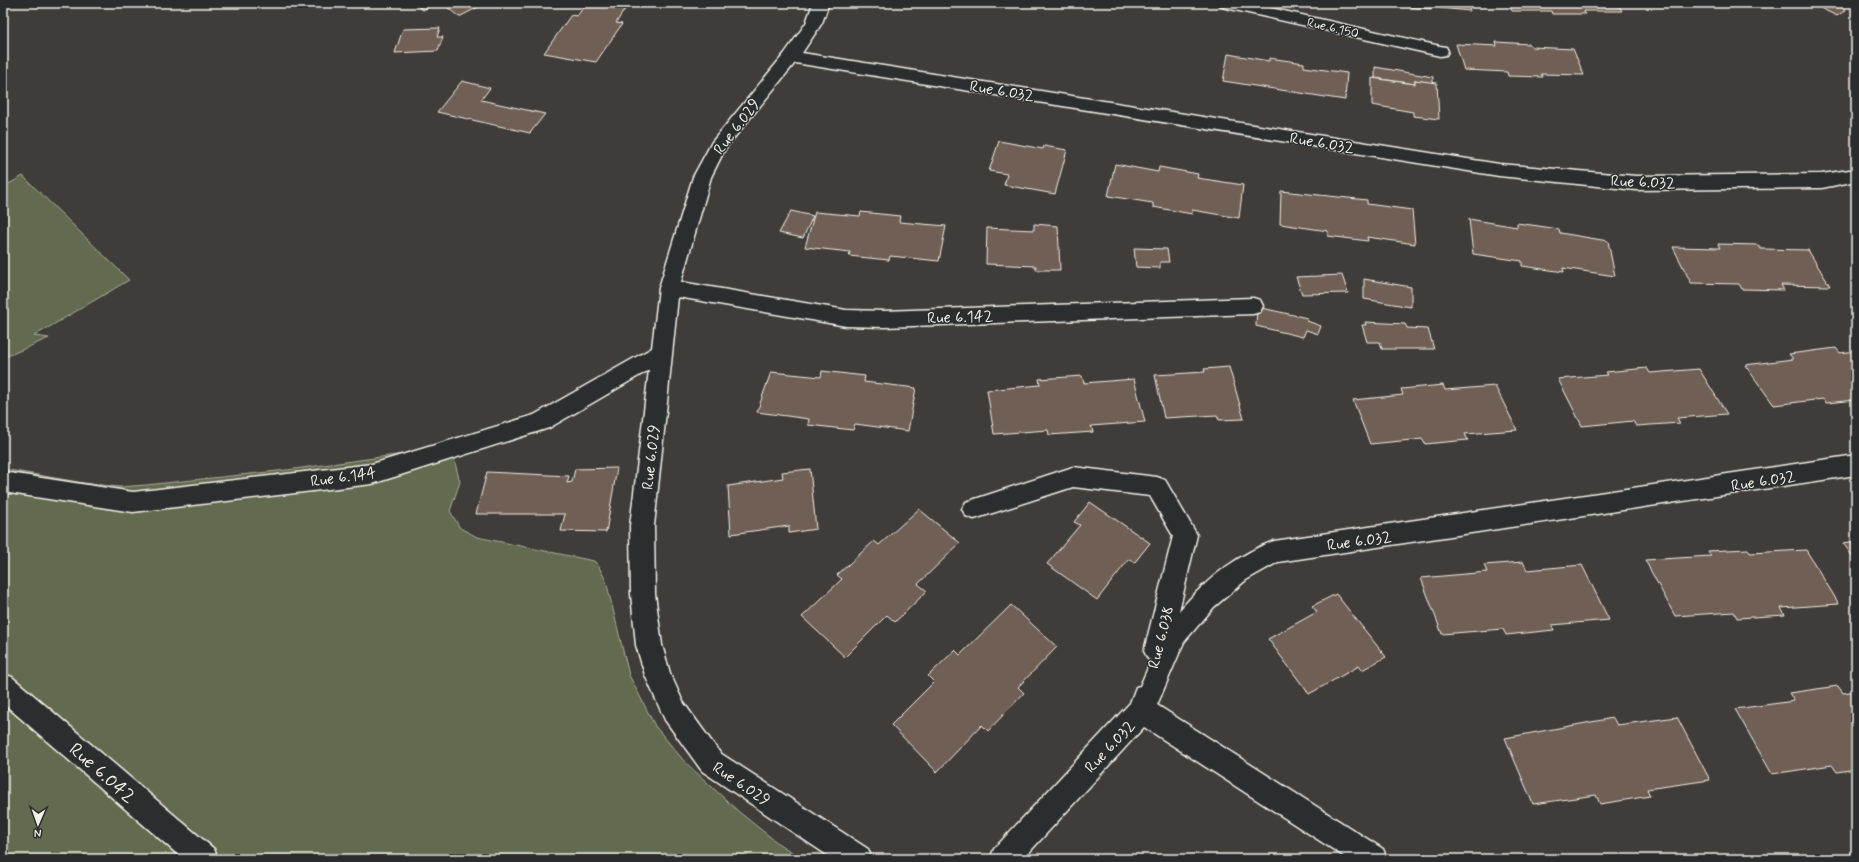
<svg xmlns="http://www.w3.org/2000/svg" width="1859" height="862" font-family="Mynerve,sans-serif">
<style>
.green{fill:#626a50;stroke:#abae9c}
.building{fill:#6f5f55;stroke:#f4f1e8}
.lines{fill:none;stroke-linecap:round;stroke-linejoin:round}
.minor-casing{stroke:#f4f1e8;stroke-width:3}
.minor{fill:#2a2d2e;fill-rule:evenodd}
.labels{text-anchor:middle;stroke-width:3;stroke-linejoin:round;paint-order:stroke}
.far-street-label{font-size:13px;fill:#f4f1e8;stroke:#2a2d2e}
.street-label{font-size:16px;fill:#f4f1e8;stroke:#2a2d2e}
.near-street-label{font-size:19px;fill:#f4f1e8;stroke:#2a2d2e}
</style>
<rect width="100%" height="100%" fill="#3f3c3a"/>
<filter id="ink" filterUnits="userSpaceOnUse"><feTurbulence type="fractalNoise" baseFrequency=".025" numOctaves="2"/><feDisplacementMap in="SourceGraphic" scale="8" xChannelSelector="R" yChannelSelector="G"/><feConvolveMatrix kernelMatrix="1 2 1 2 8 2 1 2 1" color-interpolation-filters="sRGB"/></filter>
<g filter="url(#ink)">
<g class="green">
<path d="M 23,176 L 129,280 L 34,336 L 49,338 L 3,358 L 3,187 Z"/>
<path d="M 449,440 L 460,482 L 450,511 L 460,528 L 477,537 L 594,561 L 598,565 L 606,581 L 629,675 L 655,726 L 684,761 L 739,812 L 779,844 L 803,859 L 3,859 L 3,469 L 84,483 L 119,487 L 146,485 L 287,470 L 403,454 L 425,450 Z"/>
</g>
<g class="building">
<path d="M 420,3 L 436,3 L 423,10 L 416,5 Z"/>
<path d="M 442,3 L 486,3 L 459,17 Z"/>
<path d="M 587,3 L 625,9 L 616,23 L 622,24 L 596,62 L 544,53 L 571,15 L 577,16 Z"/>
<path d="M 1387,3 L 1468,3 L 1470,11 L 1430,7 L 1431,9 L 1396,6 L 1395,4 Z"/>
<path d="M 1508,3 L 1617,3 L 1622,11 L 1584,11 L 1585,14 L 1552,14 L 1551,11 L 1512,11 Z"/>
<path d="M 1810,3 L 1846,3 L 1841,7 L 1846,10 L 1837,16 Z"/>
<path d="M 440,28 L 437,37 L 443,37 L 438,51 L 395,53 L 403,29 Z"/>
<path d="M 1496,42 L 1530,44 L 1532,47 L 1573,49 L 1584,75 L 1541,74 L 1543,77 L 1508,76 L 1507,72 L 1464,70 L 1456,44 L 1497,46 Z"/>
<path d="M 1228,54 L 1269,61 L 1269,58 L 1304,63 L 1304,67 L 1347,73 L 1345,100 L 1223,81 Z"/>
<path d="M 1375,67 L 1433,77 L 1433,83 L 1415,80 L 1415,84 L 1375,78 Z"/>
<path d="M 1372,78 L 1415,84 L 1415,80 L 1437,83 L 1439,119 L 1413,116 L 1413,112 L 1372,105 Z"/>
<path d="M 462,81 L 490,88 L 481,100 L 545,114 L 530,133 L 437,112 Z"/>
<path d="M 999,141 L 1043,149 L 1044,146 L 1067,150 L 1055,194 L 1004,185 L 1007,174 L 989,171 Z"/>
<path d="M 1115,164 L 1158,172 L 1159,167 L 1198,174 L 1197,178 L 1243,185 L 1239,218 L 1192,210 L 1192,214 L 1153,207 L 1153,203 L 1108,196 Z"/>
<path d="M 1281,191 L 1367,200 L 1367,204 L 1412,210 L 1415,244 L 1367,237 L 1368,241 L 1328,236 L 1328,231 L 1280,224 Z"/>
<path d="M 791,211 L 813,216 L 803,238 L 779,233 Z"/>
<path d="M 815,212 L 860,216 L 861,212 L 900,216 L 899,222 L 946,226 L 939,261 L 890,256 L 889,260 L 849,256 L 850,252 L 805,247 Z"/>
<path d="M 1469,219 L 1517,227 L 1517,223 L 1559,229 L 1560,233 L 1608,241 L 1615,276 L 1563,268 L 1564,272 L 1522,266 L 1522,261 L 1473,254 Z"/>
<path d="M 1034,224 L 1058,226 L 1060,270 L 1036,270 L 1036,266 L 986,264 L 987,228 L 1034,230 Z"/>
<path d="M 1718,244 L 1758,245 L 1761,249 L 1808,250 L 1830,286 L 1781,285 L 1784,290 L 1742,289 L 1739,284 L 1691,283 L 1673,247 L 1720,248 Z"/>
<path d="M 1134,248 L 1167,249 L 1169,262 L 1160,262 L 1160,268 L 1136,267 Z"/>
<path d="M 1342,275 L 1348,293 L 1302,294 L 1296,277 Z"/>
<path d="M 1364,279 L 1411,287 L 1411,307 L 1364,299 Z"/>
<path d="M 1257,307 L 1307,318 L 1307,321 L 1321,326 L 1318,334 L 1306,330 L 1303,337 L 1256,326 Z"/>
<path d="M 1365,322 L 1405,324 L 1407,328 L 1428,329 L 1434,349 L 1382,349 L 1380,342 L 1367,342 L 1362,325 L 1366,325 Z"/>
<path d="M 1836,348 L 1840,353 L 1856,351 L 1856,400 L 1826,403 L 1823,399 L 1774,405 L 1745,365 L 1793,359 L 1789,354 Z"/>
<path d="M 1229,367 L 1244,419 L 1219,420 L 1217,415 L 1164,418 L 1155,375 L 1205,372 L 1204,369 Z"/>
<path d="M 1647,368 L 1650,373 L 1699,369 L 1727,414 L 1677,418 L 1680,423 L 1636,426 L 1633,421 L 1582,426 L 1558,379 L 1608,375 L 1606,372 Z"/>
<path d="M 822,371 L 865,376 L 864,382 L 916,388 L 908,431 L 855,424 L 853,430 L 808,425 L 809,419 L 757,412 L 771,372 L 821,377 Z"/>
<path d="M 1082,376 L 1084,383 L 1134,379 L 1145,422 L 1091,426 L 1093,432 L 1049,435 L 1048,430 L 994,434 L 987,390 L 1040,385 L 1039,379 Z"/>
<path d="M 1443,385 L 1445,390 L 1495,386 L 1517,430 L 1465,434 L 1468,440 L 1425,444 L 1422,439 L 1370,444 L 1353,400 L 1403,395 L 1401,389 Z"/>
<path d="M 617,468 L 606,532 L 561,531 L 565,514 L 476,514 L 487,472 L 569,476 L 567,483 L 572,482 L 575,469 Z"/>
<path d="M 810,469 L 816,529 L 789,533 L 789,526 L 731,534 L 728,486 L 783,478 L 782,472 Z"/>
<path d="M 1090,502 L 1150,543 L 1135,562 L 1129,559 L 1097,600 L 1047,564 L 1080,525 L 1074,522 Z"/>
<path d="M 919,509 L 960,543 L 918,584 L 927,591 L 895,622 L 887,615 L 845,657 L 802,617 L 842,579 L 837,575 L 874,541 L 879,545 Z"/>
<path d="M 1856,541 L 1856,561 L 1843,543 Z"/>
<path d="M 1748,549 L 1750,553 L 1806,550 L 1839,604 L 1781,608 L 1785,615 L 1737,618 L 1734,612 L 1675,616 L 1645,560 L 1711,556 L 1708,551 Z"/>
<path d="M 1523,562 L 1527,570 L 1582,565 L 1609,620 L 1552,625 L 1554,630 L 1506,635 L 1503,629 L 1442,634 L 1421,578 L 1487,572 L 1484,565 Z"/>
<path d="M 1336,594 L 1386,657 L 1362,670 L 1359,666 L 1309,694 L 1268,639 L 1317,612 L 1312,606 Z"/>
<path d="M 1011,605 L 1057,647 L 1018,687 L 1024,693 L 988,731 L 982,725 L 937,772 L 891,725 L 934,682 L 928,676 L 955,650 L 960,655 Z"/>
<path d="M 1838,686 L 1843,693 L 1856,691 L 1856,769 L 1837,772 L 1832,765 L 1772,774 L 1735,709 L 1794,701 L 1789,693 Z"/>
<path d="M 1677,717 L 1710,780 L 1647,789 L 1650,796 L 1600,804 L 1596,795 L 1533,804 L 1505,738 L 1613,718 L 1617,725 Z"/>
</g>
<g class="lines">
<defs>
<g id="minor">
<path d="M 813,3 L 829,3 L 822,23 L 802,53 L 1499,164 L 1636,176 L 1822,174 L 1856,169 L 1856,181 L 1822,188 L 1636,190 L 1499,176 L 795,63 L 725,149 L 711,177 L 681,282 L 846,310 L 884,311 L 1253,298 L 1260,300 L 1263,306 L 1260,312 L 1253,314 L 884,327 L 846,326 L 678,297 L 654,526 L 655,594 L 662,645 L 670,673 L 683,702 L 720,753 L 868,849 L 872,859 L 833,859 L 702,771 L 665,720 L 645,675 L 636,645 L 631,594 L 630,526 L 649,370 L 549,428 L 372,484 L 133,512 L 3,492 L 3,472 L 133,492 L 372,464 L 534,415 L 652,348 L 659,288 L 693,177 L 712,142 L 785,53 L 806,23 Z"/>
<path d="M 1218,3 L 1248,3 L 1440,46 L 1446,47 L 1448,51 L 1446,55 L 1440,56 L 1226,8 L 1220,6 Z"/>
<path d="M 1856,455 L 1856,475 L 1278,562 L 1246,580 L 1214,607 L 1184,642 L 1157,705 L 1383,849 L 1387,859 L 1348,859 L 1144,727 L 1023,859 L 990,859 L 994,849 L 1130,703 L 1136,687 L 1140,686 L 1151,661 L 1148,659 L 1144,651 L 1173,536 L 1150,496 L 1073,487 L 974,519 L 966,516 L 962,509 L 966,502 L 1073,467 L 1157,477 L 1165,480 L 1197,535 L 1179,611 C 1205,581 1236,555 1274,541 Z"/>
<path d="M 3,674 L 12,677 L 214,849 L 218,859 L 183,859 L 3,703 Z"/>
</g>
</defs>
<use href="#minor" class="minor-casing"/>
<use href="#minor" class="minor"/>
</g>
</g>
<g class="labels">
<g class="far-street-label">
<text transform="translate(1333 27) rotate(13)" y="5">Rue 6.150</text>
</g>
<g class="street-label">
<text transform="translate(1002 90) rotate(9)" y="6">Rue 6.032</text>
<text transform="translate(736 126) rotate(-53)" y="6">Rue 6.029</text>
<text transform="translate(1322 142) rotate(9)" y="6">Rue 6.032</text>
<text transform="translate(1643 181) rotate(2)" y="6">Rue 6.032</text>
<text transform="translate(960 316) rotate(-2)" y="6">Rue 6.142</text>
<text transform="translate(650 457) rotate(-84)" y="6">Rue 6.029</text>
<text transform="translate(343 476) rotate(-8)" y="6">Rue 6.144</text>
<text transform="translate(1763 480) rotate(-9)" y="6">Rue 6.032</text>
<text transform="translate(1359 540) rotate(-8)" y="6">Rue 6.032</text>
<text transform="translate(1160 637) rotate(-76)" y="6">Rue 6.038</text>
<text transform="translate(1109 746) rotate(-47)" y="6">Rue 6.032</text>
<text transform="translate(742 783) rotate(34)" y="6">Rue 6.029</text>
</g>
<g class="near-street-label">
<text transform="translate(103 772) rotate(41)" y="7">Rue 6.042</text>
</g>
</g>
<rect width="1859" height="862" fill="none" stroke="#2a2d2e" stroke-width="16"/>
<rect x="8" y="8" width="1843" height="846" fill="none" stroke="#f4f1e8" stroke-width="1.5" filter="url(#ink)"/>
<g transform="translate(38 824) rotate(182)" stroke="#2a2d2e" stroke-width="3" paint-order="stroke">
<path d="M0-3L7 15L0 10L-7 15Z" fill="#f4f1e8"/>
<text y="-6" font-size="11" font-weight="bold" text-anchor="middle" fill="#f4f1e8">N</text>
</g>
</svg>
